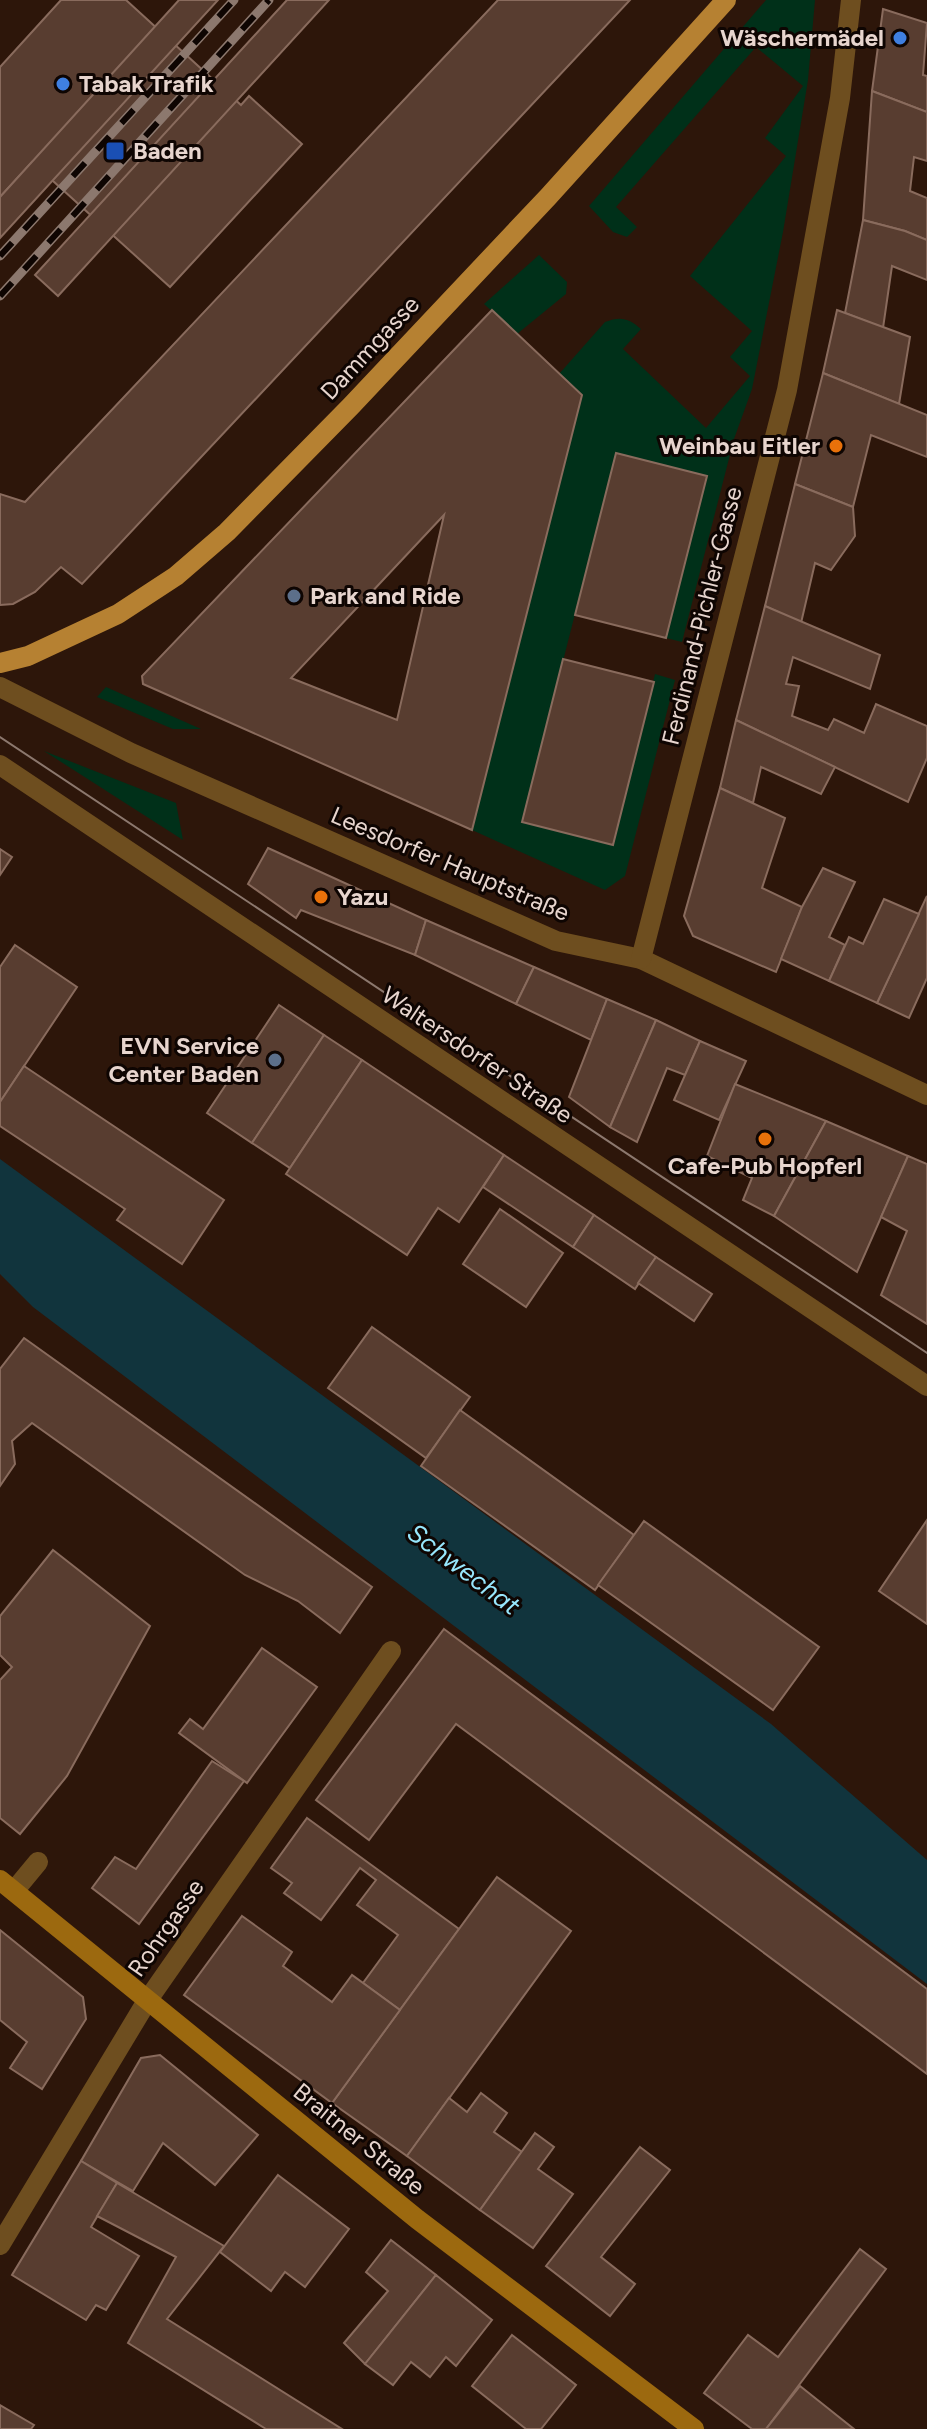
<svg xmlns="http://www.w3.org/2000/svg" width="927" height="2429" font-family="Figtree,sans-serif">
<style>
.green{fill:#003019}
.water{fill:#11343d}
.building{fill:#583d30;stroke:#896b5d;stroke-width:2;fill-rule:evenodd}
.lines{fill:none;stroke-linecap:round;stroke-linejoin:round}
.service{stroke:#6e4e1f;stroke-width:20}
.minor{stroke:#6e4e1f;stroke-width:20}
.tertiary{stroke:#6e4e1f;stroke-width:20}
.secondary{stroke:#9c690f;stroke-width:20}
.primary{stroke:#b68132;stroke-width:20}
.tram{stroke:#8c786e;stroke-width:2}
.rail-casing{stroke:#8c786e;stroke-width:9}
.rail{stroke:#0e0502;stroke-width:6;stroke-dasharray:18;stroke-linecap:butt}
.shop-dot{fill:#3f7fe0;stroke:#0e0502;stroke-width:3}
.transit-dot{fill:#1a4fb4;stroke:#0e0502;stroke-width:3}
.food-dot{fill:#e8710a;stroke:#0e0502;stroke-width:3}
.service-dot{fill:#5c6f8a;stroke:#0e0502;stroke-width:3}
.labels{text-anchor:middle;stroke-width:6;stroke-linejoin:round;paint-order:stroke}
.poi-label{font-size:24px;font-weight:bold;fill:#e7d5ce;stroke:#0e0502;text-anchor:start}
.street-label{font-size:24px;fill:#e7d5ce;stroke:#0e0502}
.water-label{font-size:26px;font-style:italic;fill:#97e6fc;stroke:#0e0502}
</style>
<rect width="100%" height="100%" fill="#2d160a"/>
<g class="green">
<path d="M 766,0 L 815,0 L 808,80 L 783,232 L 752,389 L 734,439 L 682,642 L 666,638 L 707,476 L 616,453 L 522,822 L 613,845 L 655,674 L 675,680 L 625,876 L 605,890 L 472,830 L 582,395 L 559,374 L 605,322 C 620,316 629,318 641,329 L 623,349 L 706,428 L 750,376 L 730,357 L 752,331 L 690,276 L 786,156 L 765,138 L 803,86 L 756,47 L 616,207 L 637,227 L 627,237 L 613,232 L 589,206 Z"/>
<path d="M 539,255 L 567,282 L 566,294 L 517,334 L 484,304 Z"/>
<path d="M 106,687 L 201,729 L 173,729 L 97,697 Z"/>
<path d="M 44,751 L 176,803 L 183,840 Z"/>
</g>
<path class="water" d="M 0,1159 L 771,1724 L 927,1860 L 927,1984 L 33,1307 L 0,1274 Z"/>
<g class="building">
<path d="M 61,0 L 126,0 L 241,105 L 249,96 L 302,144 L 170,287 L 32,162 L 0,197 L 0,67 Z"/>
<path d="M 179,0 L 218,0 L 0,238 L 0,197 Z"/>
<path d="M 287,0 L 329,0 L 58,296 L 35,275 Z"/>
<path d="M 498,0 L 630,0 L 82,584 L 61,567 L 35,592 L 13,604 L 0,605 L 0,494 L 25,502 Z"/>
<path d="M 883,9 L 927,23 L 923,75 L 927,76 L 927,112 L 872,91 Z"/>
<path d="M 872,91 L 927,112 L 927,161 L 914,157 L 910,191 L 927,198 L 927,240 L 905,231 L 863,220 Z"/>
<path d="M 863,220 L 905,231 L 927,240 L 927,280 L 892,266 L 883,328 L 845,313 Z"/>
<path d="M 492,310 L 582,395 L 472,830 L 143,684 L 142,676 ZM 444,515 L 397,720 L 291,678 Z"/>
<path d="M 837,310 L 910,337 L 899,404 L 823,373 Z"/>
<path d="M 823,373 L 927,415 L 927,457 L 871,435 L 853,507 L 795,484 Z"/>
<path d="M 616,453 L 707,476 L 666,638 L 575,615 Z"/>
<path d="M 795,484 L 853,507 L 855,536 L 831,570 L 815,563 L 801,623 L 765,606 Z"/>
<path d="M 765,606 L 880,655 L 870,689 L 793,657 L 786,684 L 799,686 L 792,716 L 828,730 L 834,719 L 864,733 L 876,704 L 927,726 L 927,758 L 908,802 L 736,720 Z"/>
<path d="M 563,659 L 654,682 L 613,845 L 522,822 Z"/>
<path d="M 736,720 L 835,767 L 821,794 L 761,767 L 753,803 L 720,788 Z"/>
<path d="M 720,788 L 785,818 L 762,888 L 802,907 L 776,972 L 693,936 L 684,916 Z"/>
<path d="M 268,848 L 426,920 L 415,955 L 301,910 L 296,918 L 248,884 Z"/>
<path d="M 0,849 L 12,857 L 0,875 Z"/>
<path d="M 823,868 L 855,882 L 829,937 L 845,945 L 829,981 L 781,959 L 802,907 Z"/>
<path d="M 927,896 L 927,978 L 909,1018 L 877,1003 Z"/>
<path d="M 884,899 L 919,914 L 877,1003 L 829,981 L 849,937 L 863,944 Z"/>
<path d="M 426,920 L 534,967 L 516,1004 L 415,955 Z"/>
<path d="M 15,945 L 77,987 L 0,1102 L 0,967 Z"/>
<path d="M 534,967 L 607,999 L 591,1040 L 516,1004 Z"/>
<path d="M 607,999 L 656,1020 L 610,1127 L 569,1097 Z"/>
<path d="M 279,1005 L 324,1035 L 252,1143 L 207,1113 Z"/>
<path d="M 656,1020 L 700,1041 L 685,1075 L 667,1068 L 637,1142 L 610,1127 Z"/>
<path d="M 324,1035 L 362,1060 L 290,1168 L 252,1143 Z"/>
<path d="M 700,1041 L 746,1061 L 719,1120 L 674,1100 Z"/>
<path d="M 362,1060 L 504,1155 L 459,1222 L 438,1208 L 407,1255 L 286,1174 Z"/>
<path d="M 24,1066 L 224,1200 L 182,1264 L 117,1220 L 125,1209 L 0,1126 L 0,1102 Z"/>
<path d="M 735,1084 L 826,1121 L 774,1216 L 743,1200 L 752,1178 L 707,1156 Z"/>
<path d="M 826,1121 L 908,1156 L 857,1272 L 774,1216 Z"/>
<path d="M 504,1155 L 594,1215 L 573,1247 L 483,1187 Z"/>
<path d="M 908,1156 L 927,1164 L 927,1324 L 881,1295 L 907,1231 L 881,1217 Z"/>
<path d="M 500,1209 L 563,1253 L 526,1307 L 463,1264 Z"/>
<path d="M 594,1215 L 656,1257 L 635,1289 L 573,1247 Z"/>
<path d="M 656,1257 L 712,1294 L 694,1321 L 638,1283 Z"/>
<path d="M 372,1327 L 470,1397 L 426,1458 L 328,1388 Z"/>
<path d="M 24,1338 L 372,1587 L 340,1633 L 298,1601 L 245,1575 L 32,1423 L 12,1441 L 15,1464 L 0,1486 L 0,1369 Z"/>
<path d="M 460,1410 L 634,1535 L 595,1590 L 421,1466 Z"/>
<path d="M 927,1520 L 927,1624 L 879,1591 Z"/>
<path d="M 644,1521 L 819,1647 L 773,1710 L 598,1585 Z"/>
<path d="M 53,1550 L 150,1626 L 67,1776 L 20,1834 L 0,1818 L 0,1680 L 12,1667 L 0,1655 L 0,1616 Z"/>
<path d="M 444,1629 L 927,1989 L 927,2074 L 456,1724 L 369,1840 L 316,1800 Z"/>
<path d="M 262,1648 L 317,1687 L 247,1783 L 179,1733 L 190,1719 L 203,1729 Z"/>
<path d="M 212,1761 L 244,1781 L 139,1924 L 92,1888 L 115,1857 L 136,1869 Z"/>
<path d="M 307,1818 L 459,1929 L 400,2010 L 363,1983 L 398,1935 L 357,1905 L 376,1880 L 360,1868 L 321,1920 L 284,1893 L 292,1883 L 271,1868 Z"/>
<path d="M 497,1877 L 571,1931 L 407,2156 L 332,2103 Z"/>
<path d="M 242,1916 L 292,1952 L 283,1966 L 332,2002 L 352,1975 L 400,2010 L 332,2103 L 184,1995 Z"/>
<path d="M 0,1930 L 83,1997 L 86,2019 L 42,2089 L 10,2068 L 27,2042 L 0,2020 Z"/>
<path d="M 160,2055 L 258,2135 L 215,2185 L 163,2143 L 133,2191 L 81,2161 L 141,2058 Z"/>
<path d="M 481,2093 L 507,2113 L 494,2132 L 522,2152 L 480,2210 L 407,2156 L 449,2098 L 467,2112 Z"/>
<path d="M 535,2133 L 554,2147 L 538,2169 L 573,2194 L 533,2248 L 480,2210 Z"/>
<path d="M 640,2147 L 670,2170 L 601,2257 L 635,2284 L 610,2316 L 546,2266 Z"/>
<path d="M 81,2161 L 117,2183 L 91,2227 L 139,2256 L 106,2310 L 96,2305 L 86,2320 L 12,2275 Z"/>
<path d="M 278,2175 L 349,2229 L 305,2287 L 285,2272 L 271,2291 L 220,2252 Z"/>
<path d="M 117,2183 L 224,2246 L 167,2319 L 342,2429 L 266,2429 L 128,2343 L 176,2257 L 97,2216 Z"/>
<path d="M 391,2240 L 436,2275 L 365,2364 L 344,2343 L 388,2291 L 366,2272 Z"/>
<path d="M 860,2249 L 886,2269 L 766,2429 L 752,2429 L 704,2393 L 748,2335 L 778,2357 Z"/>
<path d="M 436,2275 L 492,2320 L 456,2366 L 446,2357 L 430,2377 L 411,2362 L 393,2385 L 365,2364 Z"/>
<path d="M 512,2335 L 576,2385 L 541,2429 L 526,2429 L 472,2386 Z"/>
<path d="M 800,2386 L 854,2429 L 766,2429 Z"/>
<path d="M 0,2405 L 34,2425 L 31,2429 L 0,2429 Z"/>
</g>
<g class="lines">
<path class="service" d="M 14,1891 L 38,1862"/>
<g class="minor">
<path d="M 0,687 L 131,753 L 556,941 L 641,959 L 927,1095"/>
<path d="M 641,959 L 787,390 L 840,98 L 851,0"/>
<path d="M 0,2245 L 147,2001 L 391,1651"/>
</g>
<path class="tertiary" d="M 0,765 L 927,1386"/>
<path class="secondary" d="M 0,1880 L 417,2219 L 694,2429"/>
<path class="primary" d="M 0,663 L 28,656 L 118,614 L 176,576 L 227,532 L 351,406 L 548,197 L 726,0"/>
<path class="tram" d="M 0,737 L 927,1353"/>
<defs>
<g id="rail">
<path d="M 0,256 L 234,0"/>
<path d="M 0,296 L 269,0"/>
</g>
</defs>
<use href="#rail" class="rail-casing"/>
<use href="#rail" class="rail"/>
</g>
<g class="shop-dot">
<circle cx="900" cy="38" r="8"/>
<circle cx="63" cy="84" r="8"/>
</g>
<rect class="transit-dot" x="105" y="141" width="20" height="20" rx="4"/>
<g class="food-dot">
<circle cx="836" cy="446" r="8"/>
<circle cx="321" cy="897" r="8"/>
<circle cx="765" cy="1139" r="8"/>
</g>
<g class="service-dot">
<circle cx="294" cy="596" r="8"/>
<circle cx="275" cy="1060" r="8"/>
</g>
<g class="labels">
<g class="poi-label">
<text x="884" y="46" text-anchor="end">Wäschermädel</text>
<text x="79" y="92">Tabak Trafik</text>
<text x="133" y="159">Baden</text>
<text x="820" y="454" text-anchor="end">Weinbau Eitler</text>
<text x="310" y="604">Park and Ride</text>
<text x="337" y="905">Yazu</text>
<text x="259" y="1054" text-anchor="end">EVN Service<tspan x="259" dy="28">Center Baden</tspan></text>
<text x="765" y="1174" text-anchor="middle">Cafe-Pub Hopferl</text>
</g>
<g class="street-label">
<text transform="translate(370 348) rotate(-47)" y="8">Dammgasse</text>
<text transform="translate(702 616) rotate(-76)" y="8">Ferdinand-Pichler-Gasse</text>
<text transform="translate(450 864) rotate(23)" y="8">Leesdorfer Hauptstraße</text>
<text transform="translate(477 1055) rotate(34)" y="8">Waltersdorfer Straße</text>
<text transform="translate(166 1928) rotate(-55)" y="8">Rohrgasse</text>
<text transform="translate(359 2139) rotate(39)" y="8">Braitner Straße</text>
</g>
<g class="water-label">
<text transform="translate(464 1569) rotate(37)" y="9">Schwechat</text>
</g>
</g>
</svg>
